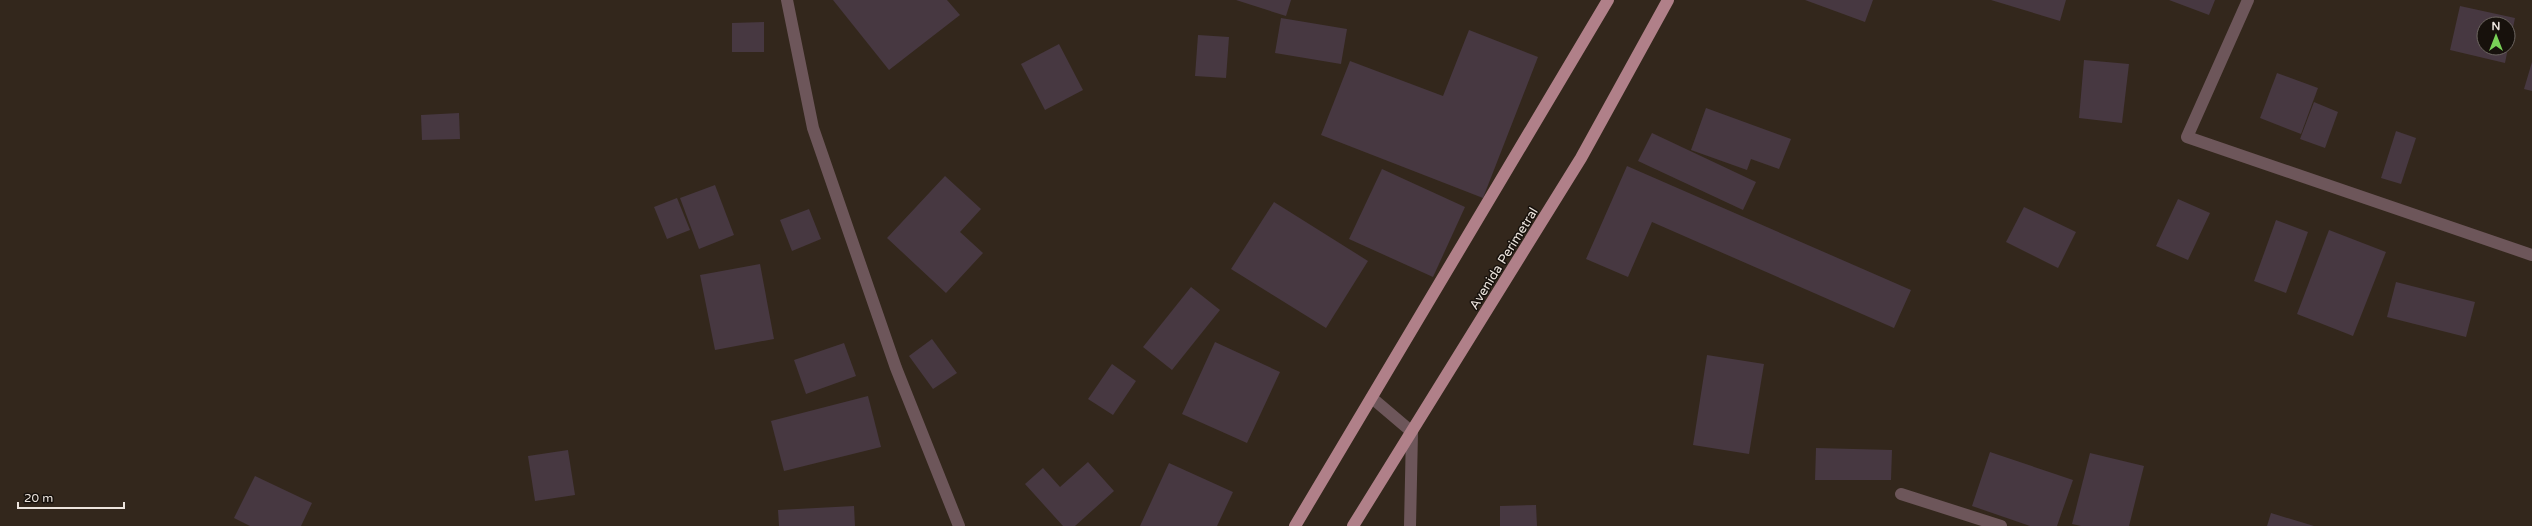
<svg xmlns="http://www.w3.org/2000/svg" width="2532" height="526" font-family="'Varela Round',sans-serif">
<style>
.building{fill:#473841}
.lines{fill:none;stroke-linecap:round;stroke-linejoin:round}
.minor{stroke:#6d565a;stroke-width:12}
.major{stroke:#b08089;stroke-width:12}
.labels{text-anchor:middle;stroke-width:3;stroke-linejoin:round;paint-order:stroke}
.street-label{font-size:13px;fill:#ece4dd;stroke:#17110c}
</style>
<rect width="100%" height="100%" fill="#33271c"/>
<g class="building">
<path d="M 833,0 L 947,0 L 960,15 L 889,70 Z"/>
<path d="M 1236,0 L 1291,0 L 1286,16 Z"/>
<path d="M 1805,0 L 1873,0 L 1865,22 Z"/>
<path d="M 1991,0 L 2066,0 L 2060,21 Z"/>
<path d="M 2169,0 L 2215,0 L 2209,15 Z"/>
<path d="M 2460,6 L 2515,18 L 2509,47 L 2508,24 L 2484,24 L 2484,48 L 2508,48 L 2505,63 L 2450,50 Z"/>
<path d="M 1281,18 L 1347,29 L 1341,64 L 1275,53 Z"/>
<path d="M 764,22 L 764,52 L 732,52 L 732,23 Z"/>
<path d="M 1469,30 L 1538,57 L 1483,198 L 1321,135 L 1350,61 L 1443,96 Z"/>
<path d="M 1198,35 L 1229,37 L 1226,78 L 1195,76 Z"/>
<path d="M 1059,44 L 1083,90 L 1045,110 L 1021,64 Z"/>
<path d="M 2084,60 L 2129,64 L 2122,123 L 2079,118 Z"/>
<path d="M 2532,62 L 2532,91 L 2524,89 Z"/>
<path d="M 2277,73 L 2318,88 L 2301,134 L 2260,118 Z"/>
<path d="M 2314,102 L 2338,112 L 2325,148 L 2300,139 Z"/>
<path d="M 1706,108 L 1791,139 L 1779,169 L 1751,159 L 1747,170 L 1691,150 Z"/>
<path d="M 459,113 L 460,139 L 422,140 L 421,115 Z"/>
<path d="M 2396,131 L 2416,138 L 2401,184 L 2381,178 Z"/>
<path d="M 1652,133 L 1756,182 L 1743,210 L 1638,161 Z"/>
<path d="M 1627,166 L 1911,290 L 1894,328 L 1652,222 L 1628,277 L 1586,259 Z"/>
<path d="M 1382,169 L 1465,207 L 1433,277 L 1349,239 Z"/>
<path d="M 945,176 L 981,209 L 960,232 L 983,253 L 946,293 L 887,238 Z"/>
<path d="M 715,185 L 734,235 L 699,249 L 680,198 Z"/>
<path d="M 677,198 L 690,230 L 667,239 L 654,207 Z"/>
<path d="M 2178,199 L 2210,213 L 2188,260 L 2156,246 Z"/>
<path d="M 1274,202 L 1368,261 L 1326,328 L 1231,269 Z"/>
<path d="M 2024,207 L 2076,232 L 2058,268 L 2006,242 Z"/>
<path d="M 809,209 L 821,239 L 792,251 L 780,220 Z"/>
<path d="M 2276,220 L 2308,232 L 2286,293 L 2254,281 Z"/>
<path d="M 2329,230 L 2386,252 L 2353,336 L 2297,314 Z"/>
<path d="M 760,264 L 774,339 L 715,350 L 700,275 Z"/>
<path d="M 2396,282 L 2475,302 L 2466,337 L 2387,317 Z"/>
<path d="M 1191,287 L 1220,310 L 1172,370 L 1143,347 Z"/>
<path d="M 932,339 L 957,373 L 933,389 L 909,356 Z"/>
<path d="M 1215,342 L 1280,372 L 1247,443 L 1182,414 Z"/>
<path d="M 844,343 L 856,376 L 806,394 L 794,360 Z"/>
<path d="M 1707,355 L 1764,364 L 1749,454 L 1693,445 Z"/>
<path d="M 1112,364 L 1136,381 L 1113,415 L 1088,399 Z"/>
<path d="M 868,396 L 881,447 L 784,471 L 771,421 Z"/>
<path d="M 1816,448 L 1892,450 L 1891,480 L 1815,480 Z"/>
<path d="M 568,450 L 575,495 L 535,501 L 528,456 Z"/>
<path d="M 1990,452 L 2073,480 L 2057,526 L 2030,526 L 1972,506 Z"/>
<path d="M 2090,453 L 2144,466 L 2129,526 L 2081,526 L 2072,524 Z"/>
<path d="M 1088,462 L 1114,491 L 1075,526 L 1063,526 L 1025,484 L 1043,468 L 1060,487 Z"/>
<path d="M 1169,463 L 1233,492 L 1217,526 L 1140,526 Z"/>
<path d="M 255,476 L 312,503 L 301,526 L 250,526 L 234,518 Z"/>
<path d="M 1536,505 L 1537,526 L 1500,526 L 1500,506 Z"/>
<path d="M 854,506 L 855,526 L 779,526 L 778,510 Z"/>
<path d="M 2271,513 L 2314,526 L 2267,526 Z"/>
</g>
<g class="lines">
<g class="minor">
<path d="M 787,0 L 813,128 L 896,368 L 959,526"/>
<path d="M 2248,0 L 2187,137 L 2532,255"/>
<path d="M 1372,398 L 1412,432 L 1410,526"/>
<path d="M 1901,494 L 2001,526"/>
</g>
<g class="major">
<path d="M 1295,526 L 1608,0"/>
<path d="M 1353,526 L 1581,158 L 1668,0"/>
</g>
</g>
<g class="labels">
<g class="street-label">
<text transform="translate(1503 258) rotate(-58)" y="5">Avenida Perimetral</text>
</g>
</g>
<g transform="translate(2496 36)"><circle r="19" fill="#17110c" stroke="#6c6560"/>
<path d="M0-3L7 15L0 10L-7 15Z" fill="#79d157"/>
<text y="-6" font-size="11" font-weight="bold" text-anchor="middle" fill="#ece4dd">N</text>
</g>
<path d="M18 502v6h106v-6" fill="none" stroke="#ece4dd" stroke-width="2"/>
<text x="24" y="502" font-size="12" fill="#ece4dd" stroke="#17110c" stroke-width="3" paint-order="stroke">20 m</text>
</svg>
